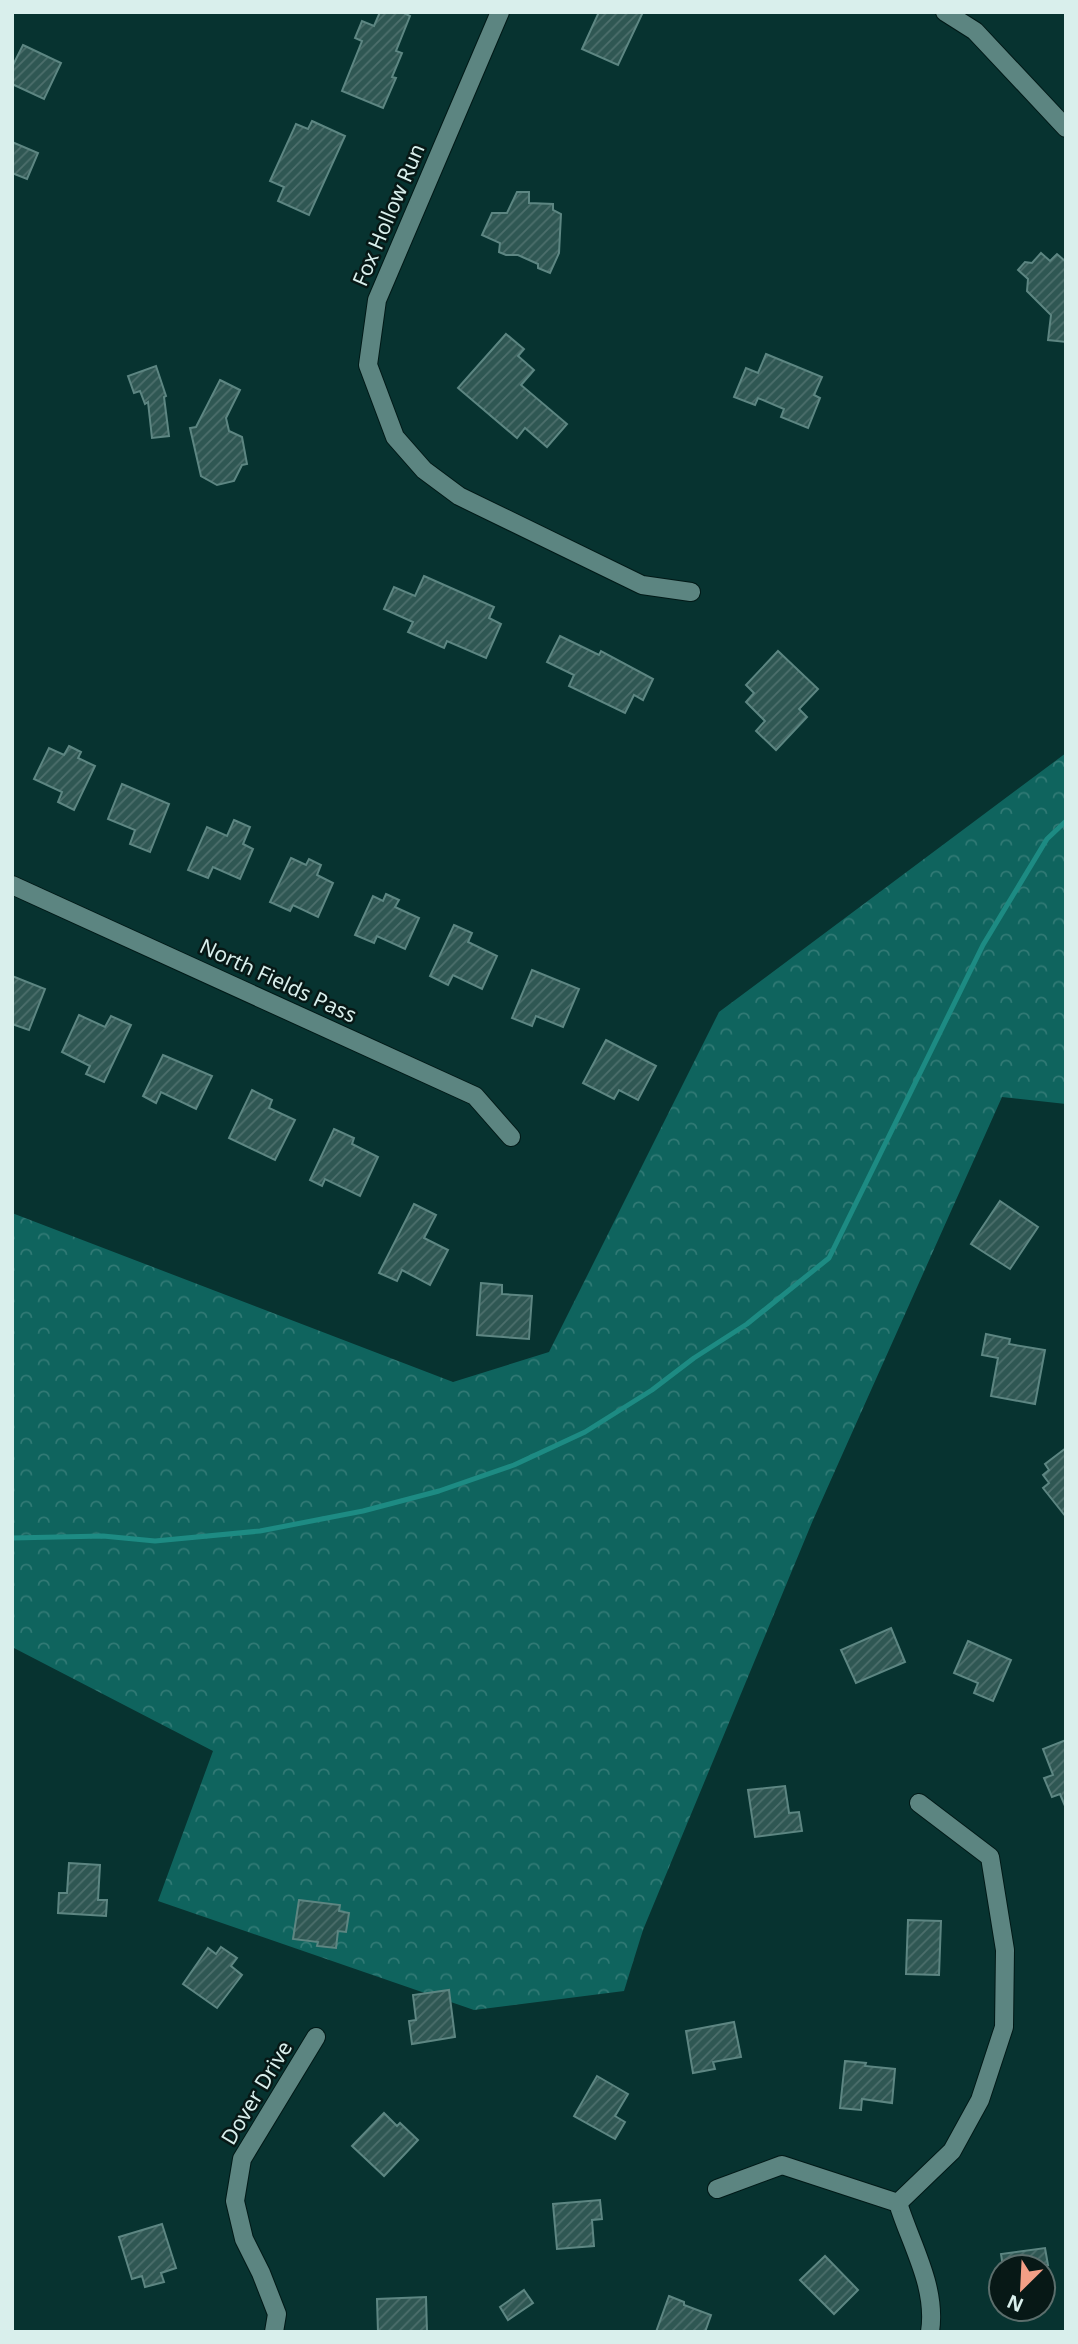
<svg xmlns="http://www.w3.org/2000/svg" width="1078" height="2344" font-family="'Noto Sans',sans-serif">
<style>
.forest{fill:url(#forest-crowns)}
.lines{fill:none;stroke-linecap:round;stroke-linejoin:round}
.stream{stroke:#1d8b83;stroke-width:5}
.building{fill:url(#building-hatch);stroke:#5d8682;stroke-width:2}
.minor-casing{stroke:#001917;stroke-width:20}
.minor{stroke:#5c8581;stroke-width:18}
.labels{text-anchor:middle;stroke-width:5;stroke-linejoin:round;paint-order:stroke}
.street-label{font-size:21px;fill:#d9efec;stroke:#071816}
</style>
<defs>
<pattern id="forest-crowns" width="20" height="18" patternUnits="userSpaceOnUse" patternTransform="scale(1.75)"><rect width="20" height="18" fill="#0f645e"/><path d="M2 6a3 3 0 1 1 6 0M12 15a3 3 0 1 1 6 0" fill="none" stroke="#317a75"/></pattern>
<pattern id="building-hatch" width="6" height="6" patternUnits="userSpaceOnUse" patternTransform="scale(1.75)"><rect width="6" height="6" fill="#2f5753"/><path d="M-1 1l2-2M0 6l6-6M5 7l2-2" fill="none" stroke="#4d6f6c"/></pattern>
</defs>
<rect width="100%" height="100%" fill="#073330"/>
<path class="forest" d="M 1066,753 L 1066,1104 L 1002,1097 L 813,1520 L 643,1930 L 624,1991 L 474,2010 L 158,1901 L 213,1751 L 12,1647 L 12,1213 L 453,1382 L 549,1352 L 719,1012 Z"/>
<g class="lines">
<path class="stream" d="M 12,1538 L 103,1536 L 155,1541 L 260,1531 L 363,1511 L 439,1491 L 514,1465 L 585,1432 L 652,1390 L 694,1358 L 747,1324 L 829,1258 L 983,945 L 1047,839 L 1066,821"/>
</g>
<g class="building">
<path d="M 380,12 L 402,12 L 410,16 L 396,51 L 402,53 L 392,77 L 396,78 L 383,108 L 342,91 L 362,41 L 355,38 L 362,21 L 374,26 Z"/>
<path d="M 599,12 L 643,12 L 618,65 L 582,49 Z"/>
<path d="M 23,45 L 61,63 L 44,99 L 12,84 L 12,67 Z"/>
<path d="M 312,121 L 345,136 L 309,215 L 278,201 L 284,187 L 270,181 L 296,124 L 308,129 Z"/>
<path d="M 12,142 L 38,153 L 27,179 L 12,173 Z"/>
<path d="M 517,192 L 529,192 L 529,203 L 553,204 L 553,210 L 561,214 L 559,253 L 550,273 L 538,268 L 538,264 L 518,255 L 506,255 L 499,252 L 500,243 L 482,235 L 492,213 L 507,213 Z"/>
<path d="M 1041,253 L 1050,261 L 1057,254 L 1066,262 L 1066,342 L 1048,340 L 1051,315 L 1027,291 L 1028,279 L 1018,270 L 1025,262 L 1032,263 Z"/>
<path d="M 506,334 L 524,349 L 518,356 L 534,370 L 521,385 L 567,424 L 547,447 L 525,428 L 517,438 L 458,388 Z"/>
<path d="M 766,354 L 822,377 L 814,395 L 820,398 L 808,428 L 781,417 L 784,409 L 758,398 L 755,405 L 734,397 L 746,368 L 758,373 Z"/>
<path d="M 156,366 L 166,396 L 164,397 L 169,436 L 152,438 L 148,402 L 145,404 L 140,391 L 134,393 L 128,376 Z"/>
<path d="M 220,380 L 240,390 L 226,418 L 229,431 L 242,437 L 247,464 L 242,465 L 234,481 L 217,485 L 201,476 L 190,428 L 196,427 Z"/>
<path d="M 424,576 L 494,607 L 489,618 L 501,624 L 486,658 L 447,641 L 444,648 L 408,632 L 413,622 L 384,609 L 394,587 L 415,596 Z"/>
<path d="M 560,636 L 599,655 L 601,651 L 653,679 L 643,700 L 634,695 L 625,713 L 569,686 L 574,675 L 547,662 Z"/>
<path d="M 778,651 L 818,689 L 799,709 L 807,717 L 776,750 L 756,731 L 765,721 L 746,702 L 754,693 L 746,685 Z"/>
<path d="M 69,746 L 81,752 L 78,758 L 95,766 L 74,810 L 58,802 L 62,792 L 34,779 L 49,748 L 64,755 Z"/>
<path d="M 122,784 L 169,804 L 150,852 L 130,844 L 135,830 L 108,819 Z"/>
<path d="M 234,820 L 250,827 L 243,844 L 253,849 L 240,879 L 213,867 L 208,878 L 188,870 L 207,827 L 227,836 Z"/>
<path d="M 291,858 L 306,865 L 309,859 L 321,865 L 317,875 L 333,883 L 318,917 L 293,905 L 290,911 L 270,902 Z"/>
<path d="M 386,894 L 399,900 L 395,907 L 419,918 L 405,949 L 377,936 L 374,943 L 355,935 L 373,896 L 383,901 Z"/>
<path d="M 454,925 L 472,933 L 468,942 L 497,956 L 482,989 L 453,975 L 448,985 L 430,976 Z"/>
<path d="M 532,970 L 579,989 L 563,1027 L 536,1016 L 532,1026 L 512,1018 Z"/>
<path d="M 12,976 L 45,989 L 29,1030 L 12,1024 Z"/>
<path d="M 79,1015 L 105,1027 L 111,1016 L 131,1025 L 104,1082 L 86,1074 L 90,1066 L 62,1052 Z"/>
<path d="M 606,1040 L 656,1066 L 638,1100 L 619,1090 L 614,1099 L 583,1083 Z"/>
<path d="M 163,1055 L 212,1076 L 196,1109 L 161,1092 L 156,1103 L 143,1096 Z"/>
<path d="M 252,1090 L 272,1100 L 269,1108 L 295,1120 L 275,1160 L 229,1138 Z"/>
<path d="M 334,1129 L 354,1138 L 352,1144 L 378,1157 L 360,1196 L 325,1179 L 322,1186 L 310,1180 Z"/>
<path d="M 1000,1201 L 1038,1227 L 1010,1269 L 971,1244 Z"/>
<path d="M 414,1204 L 436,1215 L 424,1238 L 448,1250 L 430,1285 L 402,1270 L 397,1281 L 379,1273 Z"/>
<path d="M 481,1283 L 502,1285 L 502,1294 L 532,1296 L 529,1339 L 477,1335 Z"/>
<path d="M 986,1334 L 1010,1339 L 1009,1344 L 1045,1350 L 1035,1404 L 991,1396 L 998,1358 L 982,1355 Z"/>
<path d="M 1066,1448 L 1066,1517 L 1043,1488 L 1049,1483 L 1043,1475 L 1049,1470 L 1045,1464 Z"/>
<path d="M 891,1628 L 905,1662 L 856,1683 L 841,1650 Z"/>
<path d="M 968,1641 L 1011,1660 L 993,1701 L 974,1693 L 978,1683 L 954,1673 Z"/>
<path d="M 1066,1740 L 1066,1806 L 1065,1806 L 1060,1794 L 1052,1797 L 1044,1778 L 1053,1775 L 1043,1749 Z"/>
<path d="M 785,1786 L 789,1813 L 799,1812 L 802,1831 L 755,1837 L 748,1790 Z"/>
<path d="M 69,1863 L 100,1865 L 98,1900 L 107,1900 L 106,1916 L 58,1913 L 59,1893 L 67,1893 Z"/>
<path d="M 299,1900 L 340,1905 L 339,1911 L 349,1913 L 346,1932 L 338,1931 L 336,1948 L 317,1946 L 318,1942 L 293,1939 Z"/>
<path d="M 908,1920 L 941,1921 L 939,1975 L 906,1974 Z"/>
<path d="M 221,1947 L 237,1958 L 231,1966 L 242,1975 L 217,2008 L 183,1984 L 208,1948 L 216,1954 Z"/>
<path d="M 449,1990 L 455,2037 L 412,2044 L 409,2021 L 416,2020 L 413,1995 Z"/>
<path d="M 734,2022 L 741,2057 L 713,2062 L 715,2069 L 693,2073 L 686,2031 Z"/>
<path d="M 845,2061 L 866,2063 L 865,2066 L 895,2069 L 892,2103 L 862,2099 L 861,2110 L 840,2108 Z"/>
<path d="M 597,2076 L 628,2094 L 615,2116 L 625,2122 L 615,2139 L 574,2116 Z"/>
<path d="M 384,2113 L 397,2126 L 400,2123 L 418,2140 L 384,2176 L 352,2146 Z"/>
<path d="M 600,2200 L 602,2219 L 592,2220 L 594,2246 L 557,2249 L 553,2204 Z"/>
<path d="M 162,2224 L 176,2268 L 161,2273 L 164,2282 L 145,2287 L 142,2276 L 132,2279 L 119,2237 Z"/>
<path d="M 1045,2248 L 1048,2265 L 1003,2267 L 1001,2254 Z"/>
<path d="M 825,2256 L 858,2290 L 834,2314 L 800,2280 Z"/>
<path d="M 524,2290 L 533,2303 L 508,2320 L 500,2307 Z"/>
<path d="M 669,2296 L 684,2302 L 684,2305 L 711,2315 L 705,2332 L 656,2332 Z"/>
<path d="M 426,2297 L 427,2332 L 378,2332 L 377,2299 Z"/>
</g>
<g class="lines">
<defs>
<g id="minor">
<path d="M 500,12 L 377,300 L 368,365 L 395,437 L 424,470 L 459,496 L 642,585 L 691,592"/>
<path d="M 945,12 L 975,31 L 1066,128"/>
<path d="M 12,885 L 475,1096 L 511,1137"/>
<path d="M 717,2189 L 782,2165 L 898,2203 C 911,2245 937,2287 930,2332"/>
<path d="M 898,2203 L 952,2151 L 980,2100 L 1004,2027 L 1005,1950 L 990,1857 L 919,1803"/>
<path d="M 274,2332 L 277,2314 L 261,2273 L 244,2239 L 235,2201 L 242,2159 L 316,2037"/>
</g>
</defs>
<use href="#minor" class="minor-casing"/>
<use href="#minor" class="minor"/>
</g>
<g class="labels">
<g class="street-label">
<text transform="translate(389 215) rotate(-67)" y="7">Fox Hollow Run</text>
<text transform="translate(278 981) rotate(25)" y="7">North Fields Pass</text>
<text transform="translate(257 2093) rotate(-59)" y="7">Dover Drive</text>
</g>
</g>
<rect width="1078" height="2344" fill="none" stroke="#d9efec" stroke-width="28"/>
<g transform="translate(1022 2288) rotate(204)"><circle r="33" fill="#071816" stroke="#5b6e6c" stroke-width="2"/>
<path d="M0-5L12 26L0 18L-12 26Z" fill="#f39f86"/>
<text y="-10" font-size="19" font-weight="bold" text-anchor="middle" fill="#d9efec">N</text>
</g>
</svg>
